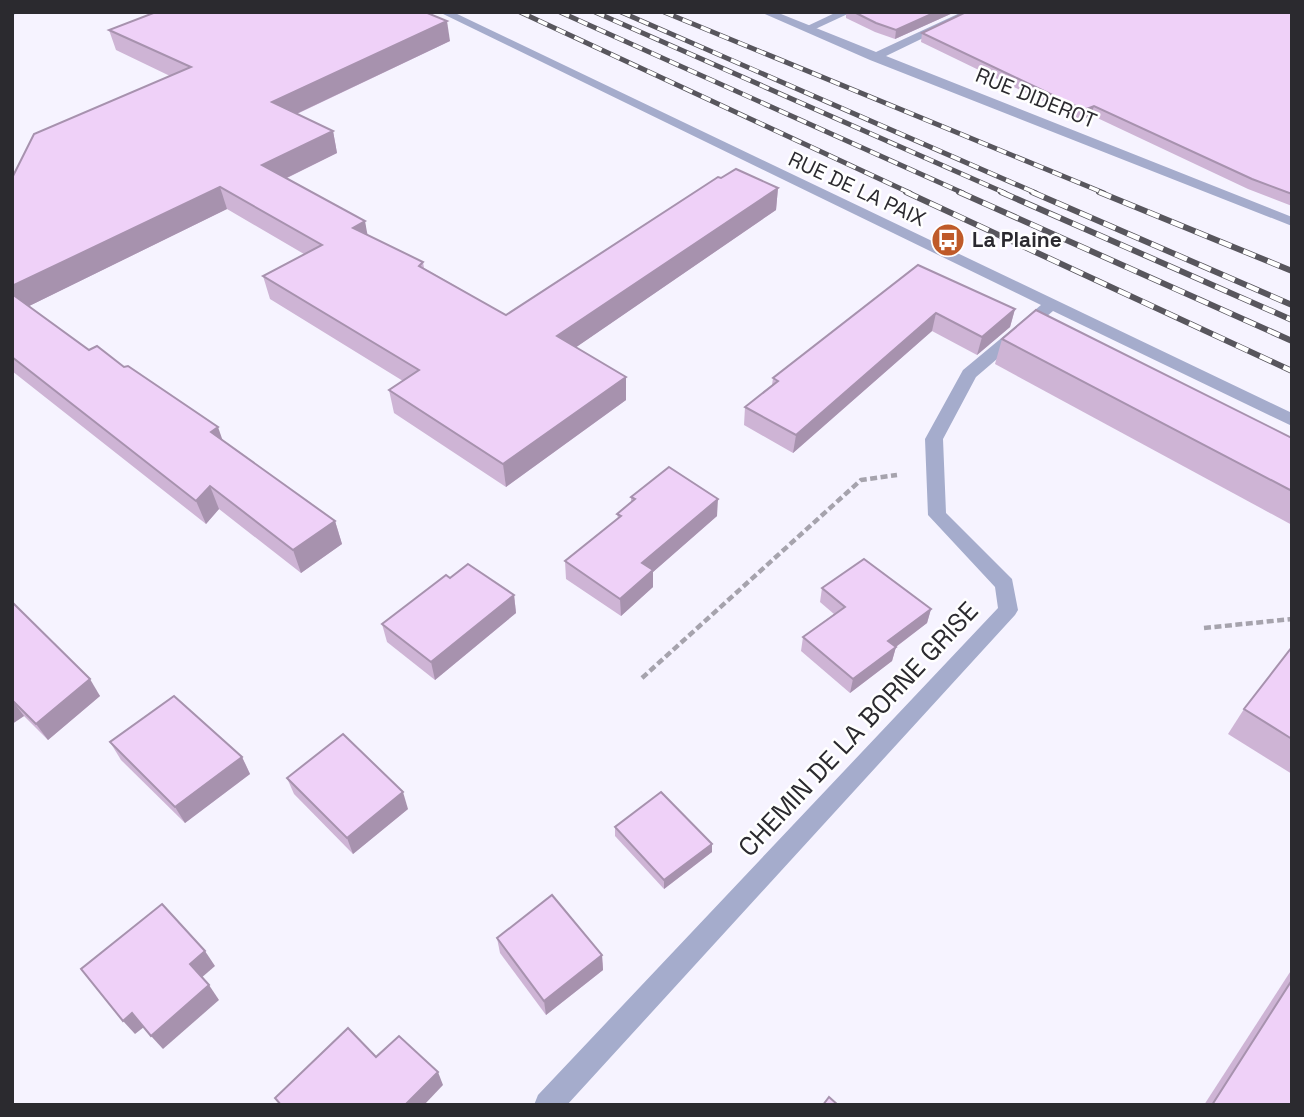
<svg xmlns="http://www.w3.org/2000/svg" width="1304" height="1117" font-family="'Space Grotesk',sans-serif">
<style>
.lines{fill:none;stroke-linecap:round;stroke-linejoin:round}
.path{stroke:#a6a3ad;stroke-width:4.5;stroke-dasharray:7 3.5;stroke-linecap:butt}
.service{fill:#a5accc;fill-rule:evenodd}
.minor{fill:#a5accc;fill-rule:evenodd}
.rail-far1-casing{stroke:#58565d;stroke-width:5}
.rail-casing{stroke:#58565d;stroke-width:6}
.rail-far1{stroke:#fff;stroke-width:3.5;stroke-dasharray:10;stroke-linecap:butt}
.rail{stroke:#fff;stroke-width:4.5;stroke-dasharray:13;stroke-linecap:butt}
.wall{fill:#ceb4d5}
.shaded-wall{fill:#a792ae}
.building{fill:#efd1f8;stroke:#a792ae;stroke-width:2}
.labels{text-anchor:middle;stroke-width:5;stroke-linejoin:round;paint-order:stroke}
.far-street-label{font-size:21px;fill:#2b2a2f;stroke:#fff}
.far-poi-label{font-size:21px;font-weight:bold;fill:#2b2a2f;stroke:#fff;text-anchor:start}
.street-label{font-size:26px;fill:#2b2a2f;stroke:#fff}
</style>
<rect width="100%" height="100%" fill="#f6f3ff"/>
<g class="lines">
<g class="path">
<path d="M 1204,628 L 1292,619"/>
<path d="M 642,678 L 861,480 L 897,475"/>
</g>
<g class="service">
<path d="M 12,12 L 18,12 L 12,16 Z"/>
<path d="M 837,12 L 852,12 L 811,31 L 801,29 Z"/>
</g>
<g class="minor">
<path d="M 439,12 L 453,12 L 1292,413 L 1292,426 L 1053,311 L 976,377 L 943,439 L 946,513 L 1012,579 L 1018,610 L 1015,615 L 567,1105 L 534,1105 L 538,1095 L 998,608 L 995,587 L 928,515 L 925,439 L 963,370 L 1041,305 Z"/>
<path d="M 760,12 L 776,12 L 876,52 L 962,12 L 977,12 L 886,56 L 1292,217 L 1292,226 L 870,60 Z"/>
</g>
<defs>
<g id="rail-far1">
<path d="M 520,12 L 910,193"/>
<path d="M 560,12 L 963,193"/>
<path d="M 595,12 L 1005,193"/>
<path d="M 621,12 L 1036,193"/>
<path d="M 664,12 L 1104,193"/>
</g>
<g id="rail">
<path d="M 906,192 L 1292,371"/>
<path d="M 959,192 L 1292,341"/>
<path d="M 1001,192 L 1292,320"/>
<path d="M 1032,192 L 1292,305"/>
<path d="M 1099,192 L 1292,271"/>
</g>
</defs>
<use href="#rail-far1" class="rail-far1-casing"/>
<use href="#rail" class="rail-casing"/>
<use href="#rail-far1" class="rail-far1"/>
<use href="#rail" class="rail"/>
</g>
<g class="wall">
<path d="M 846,12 L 955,12 L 895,39 L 875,32 L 846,18 Z"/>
<path d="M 1292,12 L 1292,206 L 1248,189 L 1091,115 L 1082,120 L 921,42 L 922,33 Z"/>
<path d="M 109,30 L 450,41 L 297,114 L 333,131 L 337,153 L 287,178 L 368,235 L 423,262 L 424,268 L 506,315 L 721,178 L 778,188 L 776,210 L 576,347 L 626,400 L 506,487 L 394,413 L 389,390 L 403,381 L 270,299 L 263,276 L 304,254 L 227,209 L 29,306 L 89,350 L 124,367 L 223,441 L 335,521 L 342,544 L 301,573 L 219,509 L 206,524 L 12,371 L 12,178 L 170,76 L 116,50 Z"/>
<path d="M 918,265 L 1015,309 L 1010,327 L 977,355 L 932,331 L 793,453 L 744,425 L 745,407 L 772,385 L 773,378 Z"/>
<path d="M 1002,339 L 1292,438 L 1292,525 L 995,364 Z"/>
<path d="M 631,497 L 717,516 L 653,572 L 653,587 L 621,616 L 566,579 L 565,561 L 618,518 L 617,514 L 631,502 Z"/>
<path d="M 450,578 L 514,595 L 516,613 L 435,680 L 387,642 L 382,624 Z"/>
<path d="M 822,588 L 931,609 L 927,623 L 896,647 L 892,661 L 850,693 L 801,651 L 803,637 L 834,614 L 820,602 Z"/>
<path d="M 12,602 L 100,696 L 48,740 L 24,716 L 12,724 Z"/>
<path d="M 1292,647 L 1292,774 L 1228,734 L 1244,709 Z"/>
<path d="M 110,742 L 242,757 L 250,774 L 185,823 L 121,760 Z"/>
<path d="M 287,778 L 408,809 L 353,854 L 294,794 Z"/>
<path d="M 615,827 L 712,844 L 712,852 L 664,889 L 615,836 Z"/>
<path d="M 497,938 L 602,955 L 603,970 L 546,1015 L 500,953 Z"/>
<path d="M 1292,969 L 1292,1105 L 1204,1105 Z"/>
</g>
<g class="shaded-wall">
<path d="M 936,12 L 955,12 L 895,39 L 896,30 Z"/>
<path d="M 447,21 L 450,41 L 277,123 L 272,102 Z"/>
<path d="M 1094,106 L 1091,115 L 1082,120 L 1084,110 Z"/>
<path d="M 333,131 L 337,153 L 268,187 L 262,165 Z"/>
<path d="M 220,187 L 227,209 L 17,312 L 12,303 L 12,286 Z"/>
<path d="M 778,188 L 776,210 L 559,359 L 557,336 Z"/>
<path d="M 365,221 L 369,243 L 353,228 Z"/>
<path d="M 1015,309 L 1010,327 L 977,355 L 982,337 Z"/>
<path d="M 936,313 L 932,331 L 793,453 L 796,435 Z"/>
<path d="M 626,377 L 626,400 L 506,487 L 503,464 Z"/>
<path d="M 218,427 L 226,450 L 211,432 Z"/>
<path d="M 210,486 L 219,509 L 206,524 L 196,501 Z"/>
<path d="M 718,499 L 717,516 L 653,572 L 653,587 L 621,616 L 620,599 L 642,563 Z"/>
<path d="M 335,521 L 342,544 L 301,573 L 293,550 Z"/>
<path d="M 514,595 L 516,613 L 435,680 L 431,662 Z"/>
<path d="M 931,609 L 927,623 L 889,652 L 896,647 L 892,661 L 850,693 L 853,679 L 888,641 Z"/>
<path d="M 90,679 L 100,696 L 48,740 L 36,724 Z"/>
<path d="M 12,700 L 24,716 L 12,724 Z"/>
<path d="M 242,757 L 250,774 L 185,823 L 175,807 Z"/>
<path d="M 403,792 L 408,809 L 353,854 L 347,838 Z"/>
<path d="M 712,844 L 712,852 L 664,889 L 664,880 Z"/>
<path d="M 205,951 L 215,966 L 200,979 L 190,964 Z"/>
<path d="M 602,955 L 603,970 L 546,1015 L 544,1001 Z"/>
<path d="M 209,985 L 219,1000 L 163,1049 L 151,1036 Z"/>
<path d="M 132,1013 L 144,1027 L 135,1034 L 123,1021 Z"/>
<path d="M 438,1072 L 443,1085 L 424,1105 L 405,1105 Z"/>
</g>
<g class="building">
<path d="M 156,12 L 425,12 L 447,21 L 272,102 L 333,131 L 262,165 L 365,221 L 353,228 L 423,262 L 419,266 L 506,315 L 718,177 L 721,178 L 736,169 L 778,188 L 557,336 L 626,377 L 503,464 L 389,390 L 419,370 L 263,276 L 322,245 L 220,187 L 12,286 L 12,178 L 34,134 L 191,67 L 109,30 Z"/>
<path d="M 854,12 L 936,12 L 896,30 L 876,23 Z"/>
<path d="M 966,12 L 1292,12 L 1292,194 L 1252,179 L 1094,106 L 1084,110 L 922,33 Z"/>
<path d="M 918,265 L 1015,309 L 982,337 L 936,313 L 796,435 L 745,407 L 778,381 L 773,378 Z"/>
<path d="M 12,294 L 89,350 L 97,346 L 124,367 L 128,366 L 218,427 L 211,432 L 335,521 L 293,550 L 210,486 L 196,501 L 12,357 Z"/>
<path d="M 1036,310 L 1292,438 L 1292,491 L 1002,339 Z"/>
<path d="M 669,467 L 718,499 L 642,563 L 653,570 L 620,599 L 565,561 L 621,516 L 617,514 L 635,499 L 631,497 Z"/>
<path d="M 864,559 L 931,609 L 888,641 L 896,647 L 853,679 L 803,637 L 845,607 L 822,588 Z"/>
<path d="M 468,564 L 514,595 L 431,662 L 382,624 L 446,575 L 450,578 Z"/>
<path d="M 12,602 L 90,679 L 36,724 L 12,700 Z"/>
<path d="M 1292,647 L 1292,739 L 1244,709 Z"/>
<path d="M 174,696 L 242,757 L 175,807 L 110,742 Z"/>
<path d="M 343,734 L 403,792 L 347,838 L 287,778 Z"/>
<path d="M 661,792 L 712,844 L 664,880 L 615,827 Z"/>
<path d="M 552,895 L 602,955 L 544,1001 L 497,938 Z"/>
<path d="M 162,904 L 205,951 L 190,964 L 209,985 L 151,1036 L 132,1013 L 123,1021 L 81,969 Z"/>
<path d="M 1292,980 L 1292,1105 L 1212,1105 Z"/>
<path d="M 348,1028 L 376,1057 L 399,1036 L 438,1072 L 405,1105 L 281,1105 L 275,1098 Z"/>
<path d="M 829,1097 L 838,1105 L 823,1105 Z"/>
</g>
<defs>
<symbol id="bus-disc" viewBox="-11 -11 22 22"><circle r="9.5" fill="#bf5a29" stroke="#fff"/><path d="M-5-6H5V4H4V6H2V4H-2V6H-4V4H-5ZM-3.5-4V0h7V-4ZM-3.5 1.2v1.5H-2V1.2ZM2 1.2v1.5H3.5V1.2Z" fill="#fff"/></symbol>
</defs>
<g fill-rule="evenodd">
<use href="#bus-disc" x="929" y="221" width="38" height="38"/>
</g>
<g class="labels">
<g class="far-street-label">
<text transform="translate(1036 98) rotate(22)" y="7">RUE DIDEROT</text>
<text transform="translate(857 189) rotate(25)" y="7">RUE DE LA PAIX</text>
</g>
<g class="far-poi-label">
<text x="972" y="247">La Plaine</text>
</g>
<g class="street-label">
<text transform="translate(858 729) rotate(-47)" y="9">CHEMIN DE LA BORNE GRISE</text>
</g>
</g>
<rect width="1304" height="1117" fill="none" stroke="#2b2a2f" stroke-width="28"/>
</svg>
